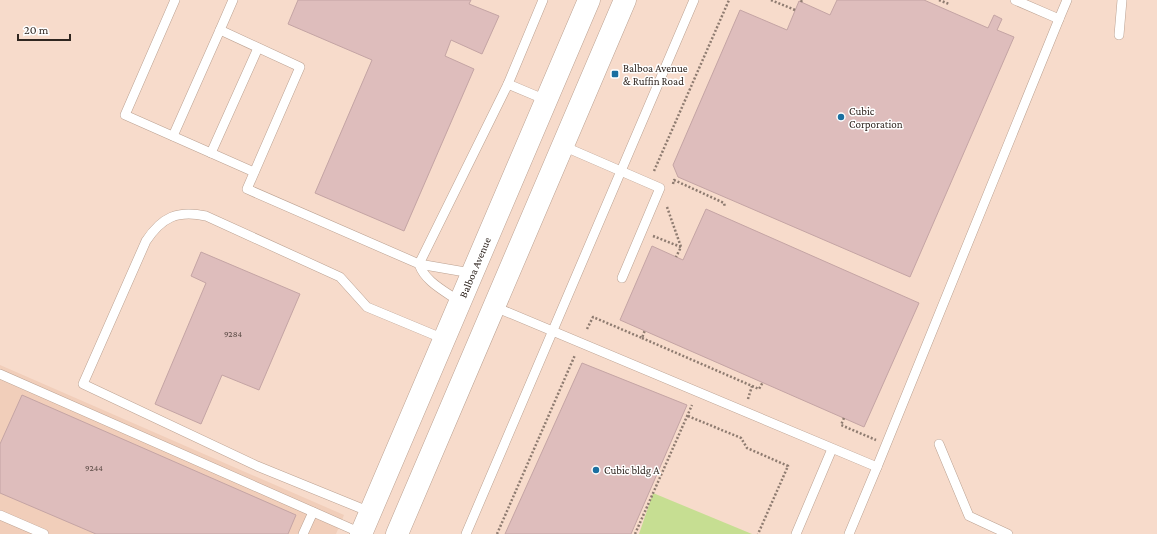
<svg xmlns="http://www.w3.org/2000/svg" width="1157" height="534" font-family="'Crimson Pro',serif">
<style>
.built{fill:#f1ceba}
.green{fill:#c6de92}
.building{fill:#debdbc;stroke:#c4a4a4}
.lines{fill:none;stroke-linecap:round;stroke-linejoin:round}
.service-casing{stroke:#bba191;stroke-width:10}
.secondary-casing{stroke:#bba191;stroke-width:23}
.path{stroke:#8e7b70;stroke-width:2.5;stroke-dasharray:2 2;stroke-linecap:butt}
.service{stroke:#fff;stroke-width:9}
.secondary{stroke:#fff;stroke-width:22}
.poi-dot{fill:#1b70a1;stroke:#fff;stroke-width:1.5}
.labels{text-anchor:middle;stroke-width:3;stroke-linejoin:round;paint-order:stroke}
.number-label{font-size:9px;fill:#5c4c47}
.poi-label{font-size:11px;fill:#302620;stroke:#fff;text-anchor:start}
.street-label{font-size:11px;fill:#302620;stroke:#fff}
</style>
<rect width="100%" height="100%" fill="#f7dbcb"/>
<path class="built" d="M 0,365 L 344,515 L 336,534 L 0,534 Z"/>
<path class="green" d="M 653,493 L 752,534 L 639,534 Z"/>
<g class="building">
<path d="M 298,0 L 471,0 L 469,4 L 499,16 L 482,54 L 451,40 L 445,56 L 474,69 L 404,231 L 315,193 L 372,60 L 288,24 Z"/>
<path d="M 837,0 L 924,0 L 988,28 L 994,15 L 1002,19 L 997,30 L 1014,37 L 910,277 L 678,177 L 673,165 L 740,10 L 787,30 L 799,1 L 830,15 Z"/>
<path d="M 706,209 L 919,303 L 864,427 L 620,320 L 652,246 L 683,260 Z"/>
<path d="M 201,252 L 300,294 L 259,390 L 222,375 L 201,424 L 155,404 L 206,283 L 191,276 Z"/>
<path d="M 582,363 L 687,405 L 631,534 L 505,534 Z"/>
<path d="M 22,395 L 296,515 L 288,534 L 96,534 L 0,493 L 0,444 Z"/>
</g>
<g class="lines">
<defs>
<g id="service">
<path d="M 175,0 L 125,115 L 254,172"/>
<path d="M 233,0 L 220,30 L 300,67 L 247,189 L 419,264 L 471,273"/>
<path d="M 1059,19 L 1067,0"/>
<path d="M 1119,35 L 1122,0"/>
<path d="M 508,84 L 546,100"/>
<path d="M 173,136 L 220,30"/>
<path d="M 563,146 L 660,188 L 622,278"/>
<path d="M 211,153 L 258,48"/>
<path d="M 460,302 C 445,291 425,282 419,264 L 508,84 L 543,0"/>
<path d="M 495,307 L 877,467"/>
<path d="M 0,374 L 361,533"/>
<path d="M 939,444 L 969,516 L 1008,534"/>
<path d="M 370,512 L 257,466 L 83,384 L 146,241 C 162,217 177,210 206,216 L 340,277 L 367,307 L 444,339"/>
<path d="M 0,515 L 44,534"/>
<path d="M 303,534 L 313,512"/>
<path d="M 466,534 C 543,356 617,178 694,0"/>
<path d="M 796,534 L 832,449"/>
<path d="M 849,534 L 877,467 L 1059,19 L 1015,0"/>
</g>
<g id="secondary">
<path id="s1" d="M 361,534 L 589,0"/>
<path d="M 397,534 L 625,0"/>
</g>
</defs>
<use href="#service" class="service-casing"/>
<use href="#secondary" class="secondary-casing"/>
<g class="path">
<path d="M 771,0 L 795,10"/>
<path d="M 939,0 L 949,4"/>
<path d="M 801,2 L 802,0"/>
<path d="M 654,171 L 729,0"/>
<path d="M 673,184 L 674,180 L 724,203 L 725,207"/>
<path d="M 667,207 L 681,247"/>
<path d="M 653,236 L 681,247 L 676,257"/>
<path d="M 587,329 L 593,317 L 642,338 L 645,330"/>
<path d="M 642,338 L 759,389 L 763,382"/>
<path d="M 748,399 L 752,386"/>
<path d="M 688,416 L 741,438 L 747,448 L 788,466 L 758,534"/>
<path d="M 844,418 L 841,425 L 876,440"/>
<path d="M 497,534 L 575,355"/>
<path d="M 635,534 L 692,405"/>
</g>
<use href="#service" class="service"/>
<use href="#secondary" class="secondary"/>
</g>
<g class="poi-dot">
<rect x="611" y="70" width="8" height="8" rx="2"/>
<circle cx="841" cy="117" r="4"/>
<circle cx="596" cy="470" r="4"/>
</g>
<g class="labels">
<g class="number-label">
<text x="233" y="337">9284</text>
<text x="94" y="471">9244</text>
</g>
<g class="poi-label">
<text x="623" y="72">Balboa Avenue<tspan x="623" dy="13">&amp; Ruffin Road</tspan></text>
<text x="849" y="115">Cubic<tspan x="849" dy="13">Corporation</tspan></text>
<text x="604" y="474">Cubic bldg A</text>
</g>
<g class="street-label">
<text dy="4" stroke="none"><textPath href="#s1" startOffset="290">Balboa Avenue</textPath></text>
</g>
</g>
<path d="M18 34v6h52v-6" fill="none" stroke="#302620" stroke-width="2"/>
<text x="24" y="34" font-size="12" fill="#302620" stroke="#ffffff" stroke-width="3" paint-order="stroke">20 m</text>
</svg>
